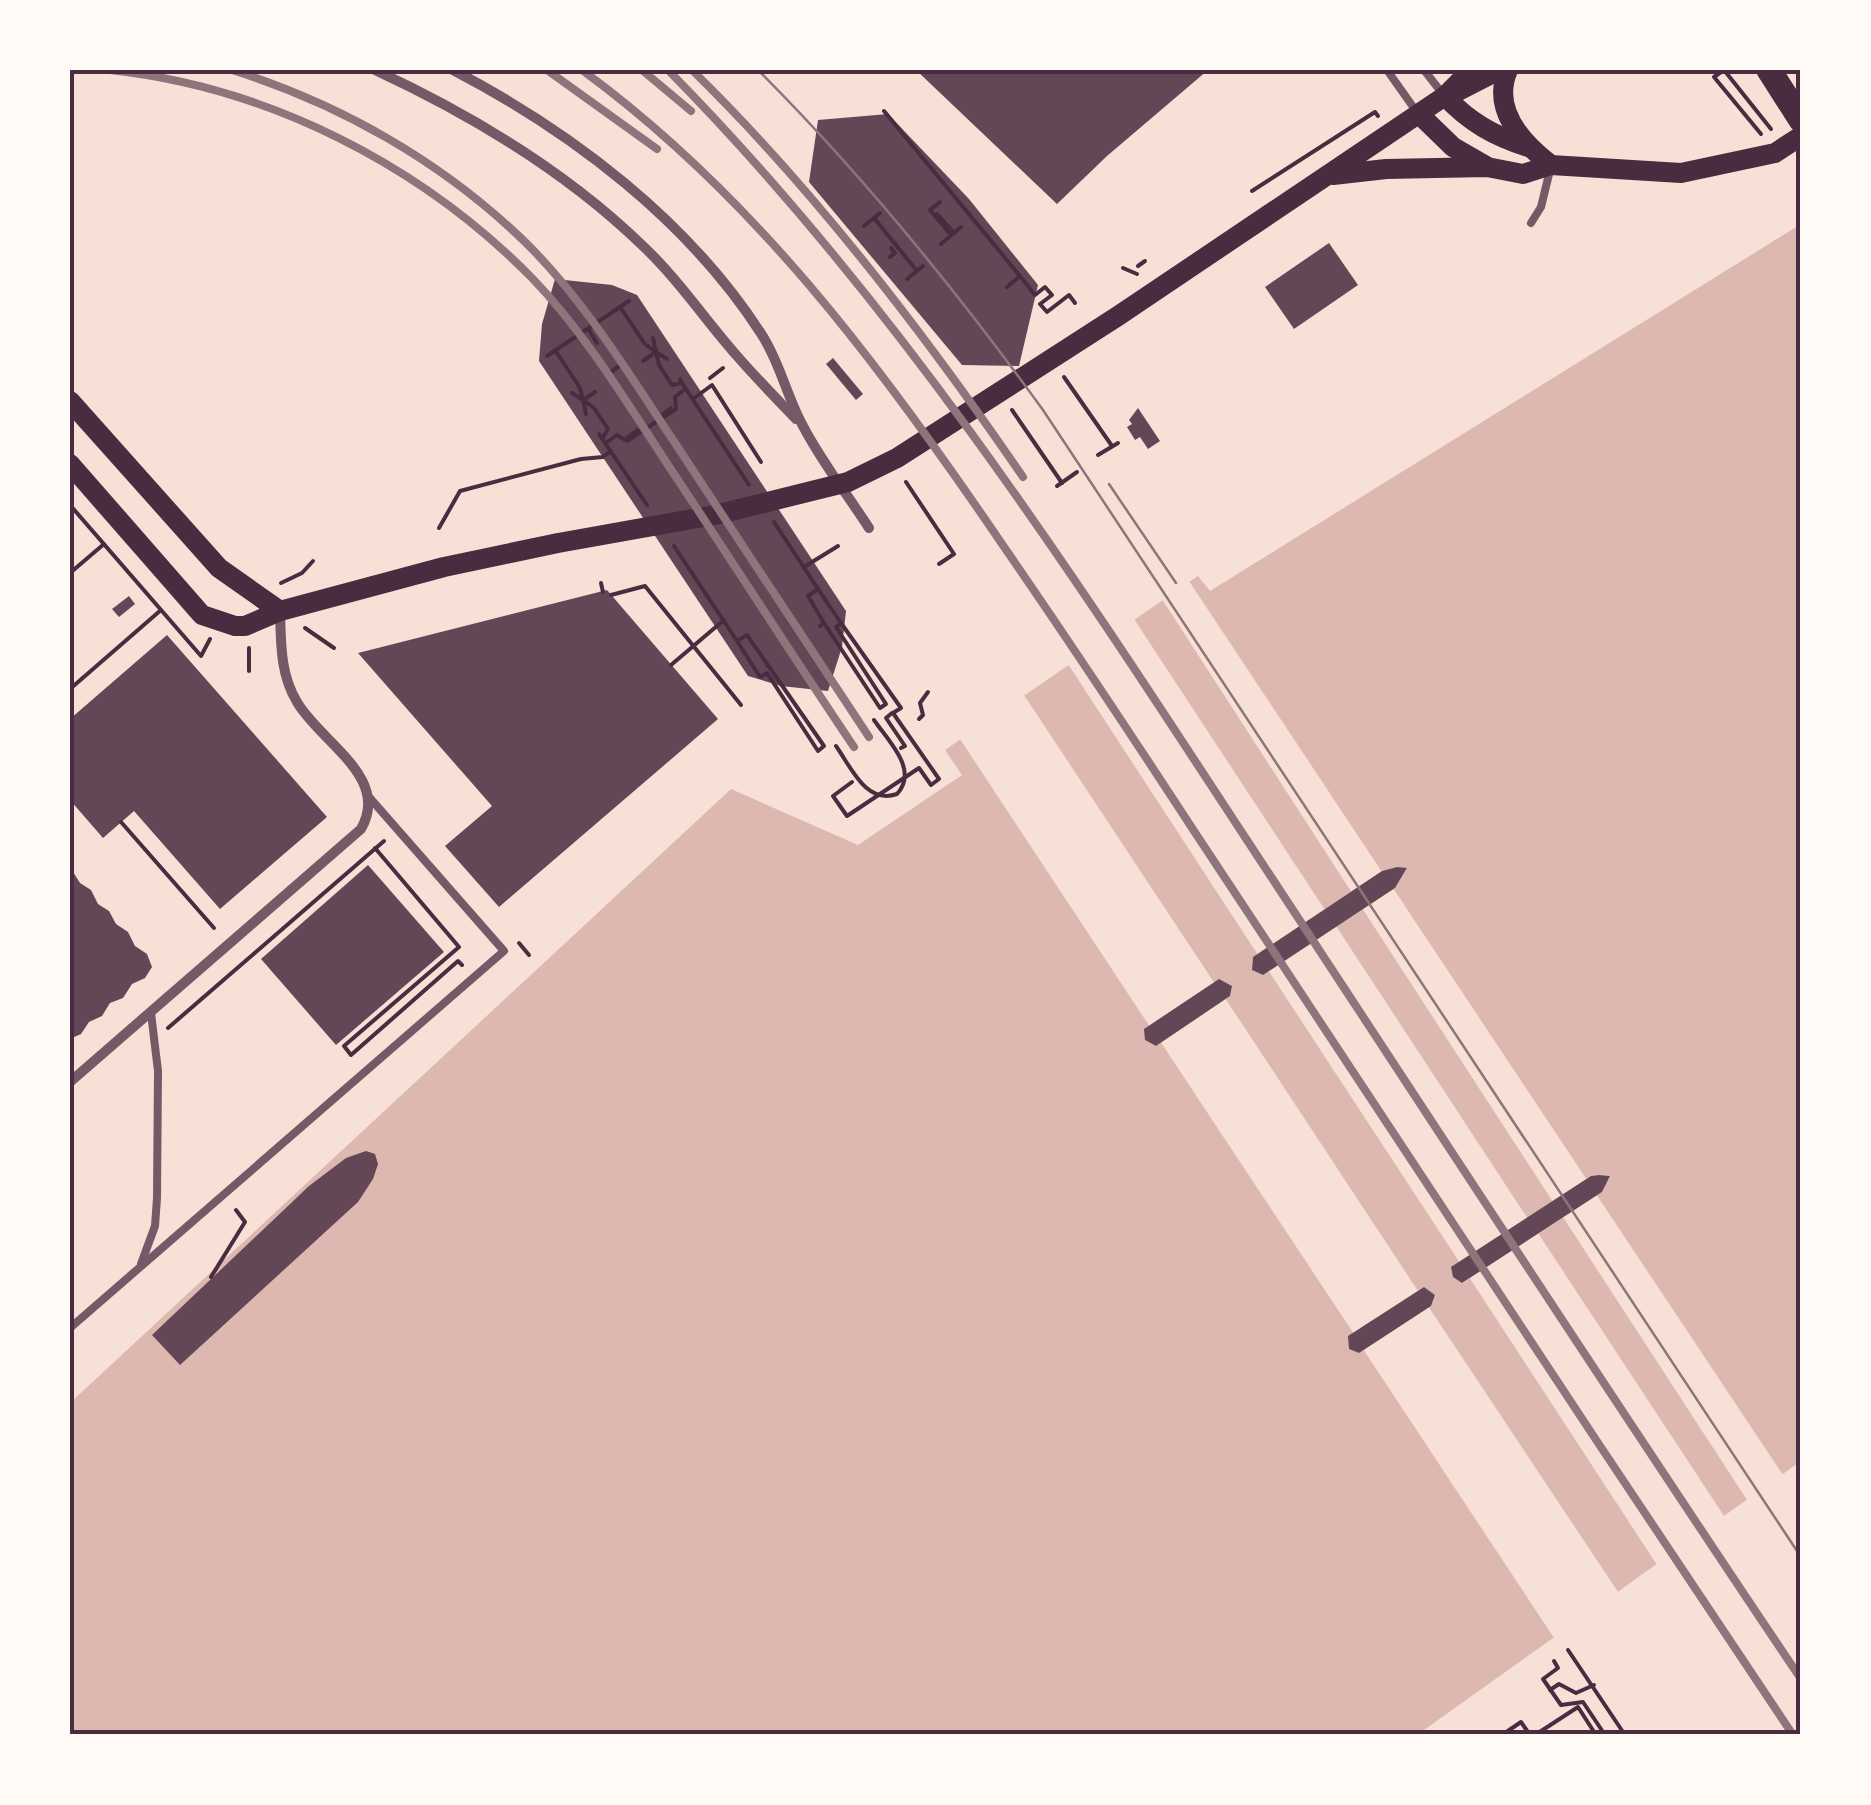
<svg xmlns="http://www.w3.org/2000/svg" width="1871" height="1805" font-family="Rubik,sans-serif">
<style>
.water{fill:#dcb8b0;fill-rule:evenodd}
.pier{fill:#f7e1d7}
.building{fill:#644757}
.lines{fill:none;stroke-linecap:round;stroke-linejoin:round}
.path{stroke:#4a2c40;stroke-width:4}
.service{stroke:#755966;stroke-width:8}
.minor{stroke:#755966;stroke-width:10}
.secondary{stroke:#4a2c40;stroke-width:20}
.trunk{stroke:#4a2c40;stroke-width:25}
.tram{stroke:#8f747c;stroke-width:2.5}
.rail{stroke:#8f747c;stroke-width:8}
.neatline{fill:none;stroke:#4a2c40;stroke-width:4}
</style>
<rect width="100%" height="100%" fill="#f7e1d7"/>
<path class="water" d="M 1801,224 L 1801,1461 L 1417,1735 L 70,1735 L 70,1403 L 731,789 L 858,845 L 962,775 L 945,750 L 1198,576 L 1210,591 ZM 1397,867 L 1407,869 L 1395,888 L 1263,975 L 1252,970 L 1253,957 L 1382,871 ZM 1219,980 L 1232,986 L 1230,996 L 1156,1046 L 1145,1040 L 1145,1029 ZM 1599,1175 L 1610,1176 L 1602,1192 L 1463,1283 L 1453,1277 L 1452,1267 L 1591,1176 ZM 1424,1287 L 1435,1295 L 1431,1306 L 1359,1353 L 1349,1349 L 1349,1336 Z"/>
<g class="pier">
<path d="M 1187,578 L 1384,875 L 1354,896 L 1160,596 Z"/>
<path d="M 1132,616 L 1327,913 L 1260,958 L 1066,661 Z"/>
<path d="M 1022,692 L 1217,987 L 1152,1030 L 958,736 Z"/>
<path d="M 1391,885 L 1589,1183 L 1555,1205 L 1360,905 Z"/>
<path d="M 1334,923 L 1530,1222 L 1462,1266 L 1266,967 Z"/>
<path d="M 1223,995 L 1420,1294 L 1356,1337 L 1158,1038 Z"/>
<path d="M 1594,1191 L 1785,1478 L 1749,1503 L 1561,1214 Z"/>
<path d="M 1536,1230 L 1726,1519 L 1659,1568 L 1467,1274 Z"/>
<path d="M 1426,1303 L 1620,1595 L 1556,1641 L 1361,1346 Z"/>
</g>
<g class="building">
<path d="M 916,70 L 1208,70 L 1107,156 L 1057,204 Z"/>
<path d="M 888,114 L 969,199 L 1038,285 L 1019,366 L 962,365 L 809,182 L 818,120 Z"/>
<path d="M 1329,243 L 1358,285 L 1294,329 L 1265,287 Z"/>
<path d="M 555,279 L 612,285 L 637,295 L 846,611 L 842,647 L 828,691 L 781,686 L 748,676 L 539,361 L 542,324 Z"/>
<path d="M 833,358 L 863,394 L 856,400 L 826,364 Z"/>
<path d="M 1138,408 L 1160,441 L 1148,449 L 1140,437 L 1135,440 L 1127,427 L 1132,424 L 1129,420 Z"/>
<path d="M 607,590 L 718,719 L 499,907 L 445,846 L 492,806 L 358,653 Z"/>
<path d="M 129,596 L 135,604 L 119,617 L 112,609 Z"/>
<path d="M 167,635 L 327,817 L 220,909 L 134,811 L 103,838 L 70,800 L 70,719 Z"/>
<path d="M 368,865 L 444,952 L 336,1045 L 261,959 Z"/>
<path d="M 70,867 L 80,883 L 91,890 L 98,904 L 109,911 L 116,924 L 128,932 L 135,946 L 147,954 L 152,967 L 145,978 L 132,984 L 123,998 L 110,1003 L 102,1016 L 89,1022 L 81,1034 L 70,1039 Z"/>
<path d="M 1397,867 L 1407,868 L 1395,888 L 1263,975 L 1252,970 L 1253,957 L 1382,871 Z"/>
<path d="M 1219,979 L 1232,986 L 1230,996 L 1156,1046 L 1145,1040 L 1144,1029 Z"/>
<path d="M 366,1151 L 375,1154 L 378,1164 L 373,1179 L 358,1202 L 180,1365 L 152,1335 L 309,1186 L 346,1158 Z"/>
<path d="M 1599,1175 L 1610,1176 L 1602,1192 L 1462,1283 L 1453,1277 L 1451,1267 L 1591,1176 Z"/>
<path d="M 1424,1287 L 1435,1295 L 1431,1306 L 1359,1353 L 1349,1349 L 1348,1336 Z"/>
</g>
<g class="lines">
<g class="path">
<path d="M 1724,70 L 1771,129"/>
<path d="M 1724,70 L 1714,77 L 1761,134"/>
<path d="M 884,111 L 1020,276"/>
<path d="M 1252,191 L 1375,112 L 1378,116"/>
<path d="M 940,202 L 930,210 L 951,235"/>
<path d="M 937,214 L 954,233"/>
<path d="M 874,218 L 917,271"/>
<path d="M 864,226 L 880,213"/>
<path d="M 941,244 L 961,227"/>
<path d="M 890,257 L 895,253 L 891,248"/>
<path d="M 1138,266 L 1145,261"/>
<path d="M 1123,268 L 1137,274"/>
<path d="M 907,279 L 923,266"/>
<path d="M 1007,287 L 1020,276 L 1035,295 L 1045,287 L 1052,295 L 1040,304 L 1047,312 L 1069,295 L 1075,303"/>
<path d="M 620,307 L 645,344 L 656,352 L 653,338"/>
<path d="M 595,324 L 622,364"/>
<path d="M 589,330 L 597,343"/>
<path d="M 581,333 L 608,374"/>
<path d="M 555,350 L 580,388 L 583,400 L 572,393"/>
<path d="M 547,356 L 629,301"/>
<path d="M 667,359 L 656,352 L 659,365 L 672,385 L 682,383 L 680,379"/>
<path d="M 643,361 L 656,352"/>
<path d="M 1064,377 L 1112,446"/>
<path d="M 710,378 L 723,368"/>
<path d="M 682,383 L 749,485"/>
<path d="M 693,399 L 712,385 L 761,462"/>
<path d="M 583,400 L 595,392"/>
<path d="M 676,409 L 675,397 L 685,389"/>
<path d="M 1012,410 L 1062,483"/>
<path d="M 586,414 L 583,400 L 594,408 L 608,429 L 602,439"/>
<path d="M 662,415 L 671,408"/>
<path d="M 644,430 L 608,374 L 622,364 L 660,420"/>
<path d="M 599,434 L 647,505"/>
<path d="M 628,437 L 638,430"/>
<path d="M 627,441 L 676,409"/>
<path d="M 606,443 L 617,435 L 627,441"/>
<path d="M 1098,455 L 1118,443"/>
<path d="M 906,482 L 954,554 L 939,564"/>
<path d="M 1057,486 L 1077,472"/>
<path d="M 70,505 L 201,656 L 210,639"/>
<path d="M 774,522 L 818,589"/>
<path d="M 439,528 L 460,491 L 581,459 L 603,457 L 611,451"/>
<path d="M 674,546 L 737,641"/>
<path d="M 804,567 L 838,546"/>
<path d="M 70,573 L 104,544"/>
<path d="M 281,583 L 302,573 L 313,561"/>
<path d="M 601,583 L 603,592"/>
<path d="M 611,595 L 645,586 L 741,705"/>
<path d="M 841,623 L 901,708 L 893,713 L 939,779 L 931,785 L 919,768 L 847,816 L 833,796 L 852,782"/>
<path d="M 820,626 L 824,623 L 808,596 L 818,589 L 841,623 L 836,627 L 886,704 L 880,708 L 824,623"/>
<path d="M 305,628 L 334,648"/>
<path d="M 747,635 L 824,746 L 818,751 L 767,673 L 760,677 L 737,641 Z"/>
<path d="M 671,665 L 724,620"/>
<path d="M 249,671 L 249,648"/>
<path d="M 70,689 L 161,610"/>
<path d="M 892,713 L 886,718 L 905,746 L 901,748"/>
<path d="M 919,719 L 923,715 L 920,703 L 928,692"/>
<path d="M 836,746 C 851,767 866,805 897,794 C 919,770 889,742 874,720"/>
<path d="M 121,822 L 214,928"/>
<path d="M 375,848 L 459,947 L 344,1046 L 351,1055 L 458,961 L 462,965"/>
<path d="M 519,943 L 529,955"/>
<path d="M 168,1028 L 384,841"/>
<path d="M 211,1277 L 245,1222 L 236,1210"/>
<path d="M 1568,1650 L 1625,1735"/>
<path d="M 1554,1661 L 1558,1668 L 1543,1679 L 1561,1705 L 1583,1702 L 1605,1735"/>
<path d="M 1550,1690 L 1559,1684 L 1576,1693 L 1594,1685"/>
<path d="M 1502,1735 L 1521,1722 L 1530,1735"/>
<path d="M 1535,1735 L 1578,1707 L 1596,1735"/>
</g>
<g class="service">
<path d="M 1387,70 L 1416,111"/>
<path d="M 1424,70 L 1442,93"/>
<path d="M 1531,223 L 1541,207 L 1550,170"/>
<path d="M 141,1264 L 155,1226 L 157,1198 L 158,1071 L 151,1013"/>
<path d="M 70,1328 L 504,951 L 369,797"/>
</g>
<g class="minor">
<path d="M 375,70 C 472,115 566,171 643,246 C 679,280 706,321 738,357 C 757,379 777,399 796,419"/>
<path d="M 453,70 C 572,132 689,221 762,335 C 780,363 787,397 803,426 C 821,461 847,494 869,528"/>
<path d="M 70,1082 L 361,829 C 391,777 320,742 297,702 C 280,674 281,643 280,611"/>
</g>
<g class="secondary">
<path d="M 1508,70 C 1491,109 1522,143 1551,165"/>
<path d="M 1456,92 L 1499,70"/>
<path d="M 1445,96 C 1469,122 1494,136 1528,147"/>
<path d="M 1419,114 L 1453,147 L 1486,166"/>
<path d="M 1333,175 L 1386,169 L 1487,167 L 1523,174 L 1551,165 L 1681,173 L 1775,153 L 1801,136"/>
<path d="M 70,401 L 219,568 L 280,611"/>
<path d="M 70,464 L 202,615 L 235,626 L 245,626 L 280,611 L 444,567 L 558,543 L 715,515 L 848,482 L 897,458 L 1118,316 L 1445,96 L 1471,70"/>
</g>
<path class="trunk" d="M 1769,70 L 1801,120"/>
<g class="tram">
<path d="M 758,70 C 863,175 956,290 1043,410 L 1801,1557"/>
<path d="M 1109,484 L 1176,583"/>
</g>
<g class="rail">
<path d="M 110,70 C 268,87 421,165 532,278 C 586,334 627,403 670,468 C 732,561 792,655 854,747"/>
<path d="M 232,70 C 340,104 441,161 523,240 C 584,299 630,376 677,446 C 741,543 804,640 869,737"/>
<path d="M 547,70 L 657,149"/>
<path d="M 582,70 C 754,196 881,366 1000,541 C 1067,638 1132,736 1196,834 C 1395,1135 1592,1436 1793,1735"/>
<path d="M 642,70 L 691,111"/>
<path d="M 668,70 C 892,297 1065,562 1239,828 C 1426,1112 1611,1397 1801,1679"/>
<path d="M 692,70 C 813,188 927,337 1023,477"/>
</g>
</g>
<rect width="1871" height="1805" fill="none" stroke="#fffaf5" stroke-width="145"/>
<rect x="72" y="72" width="1726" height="1660" class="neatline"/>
</svg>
